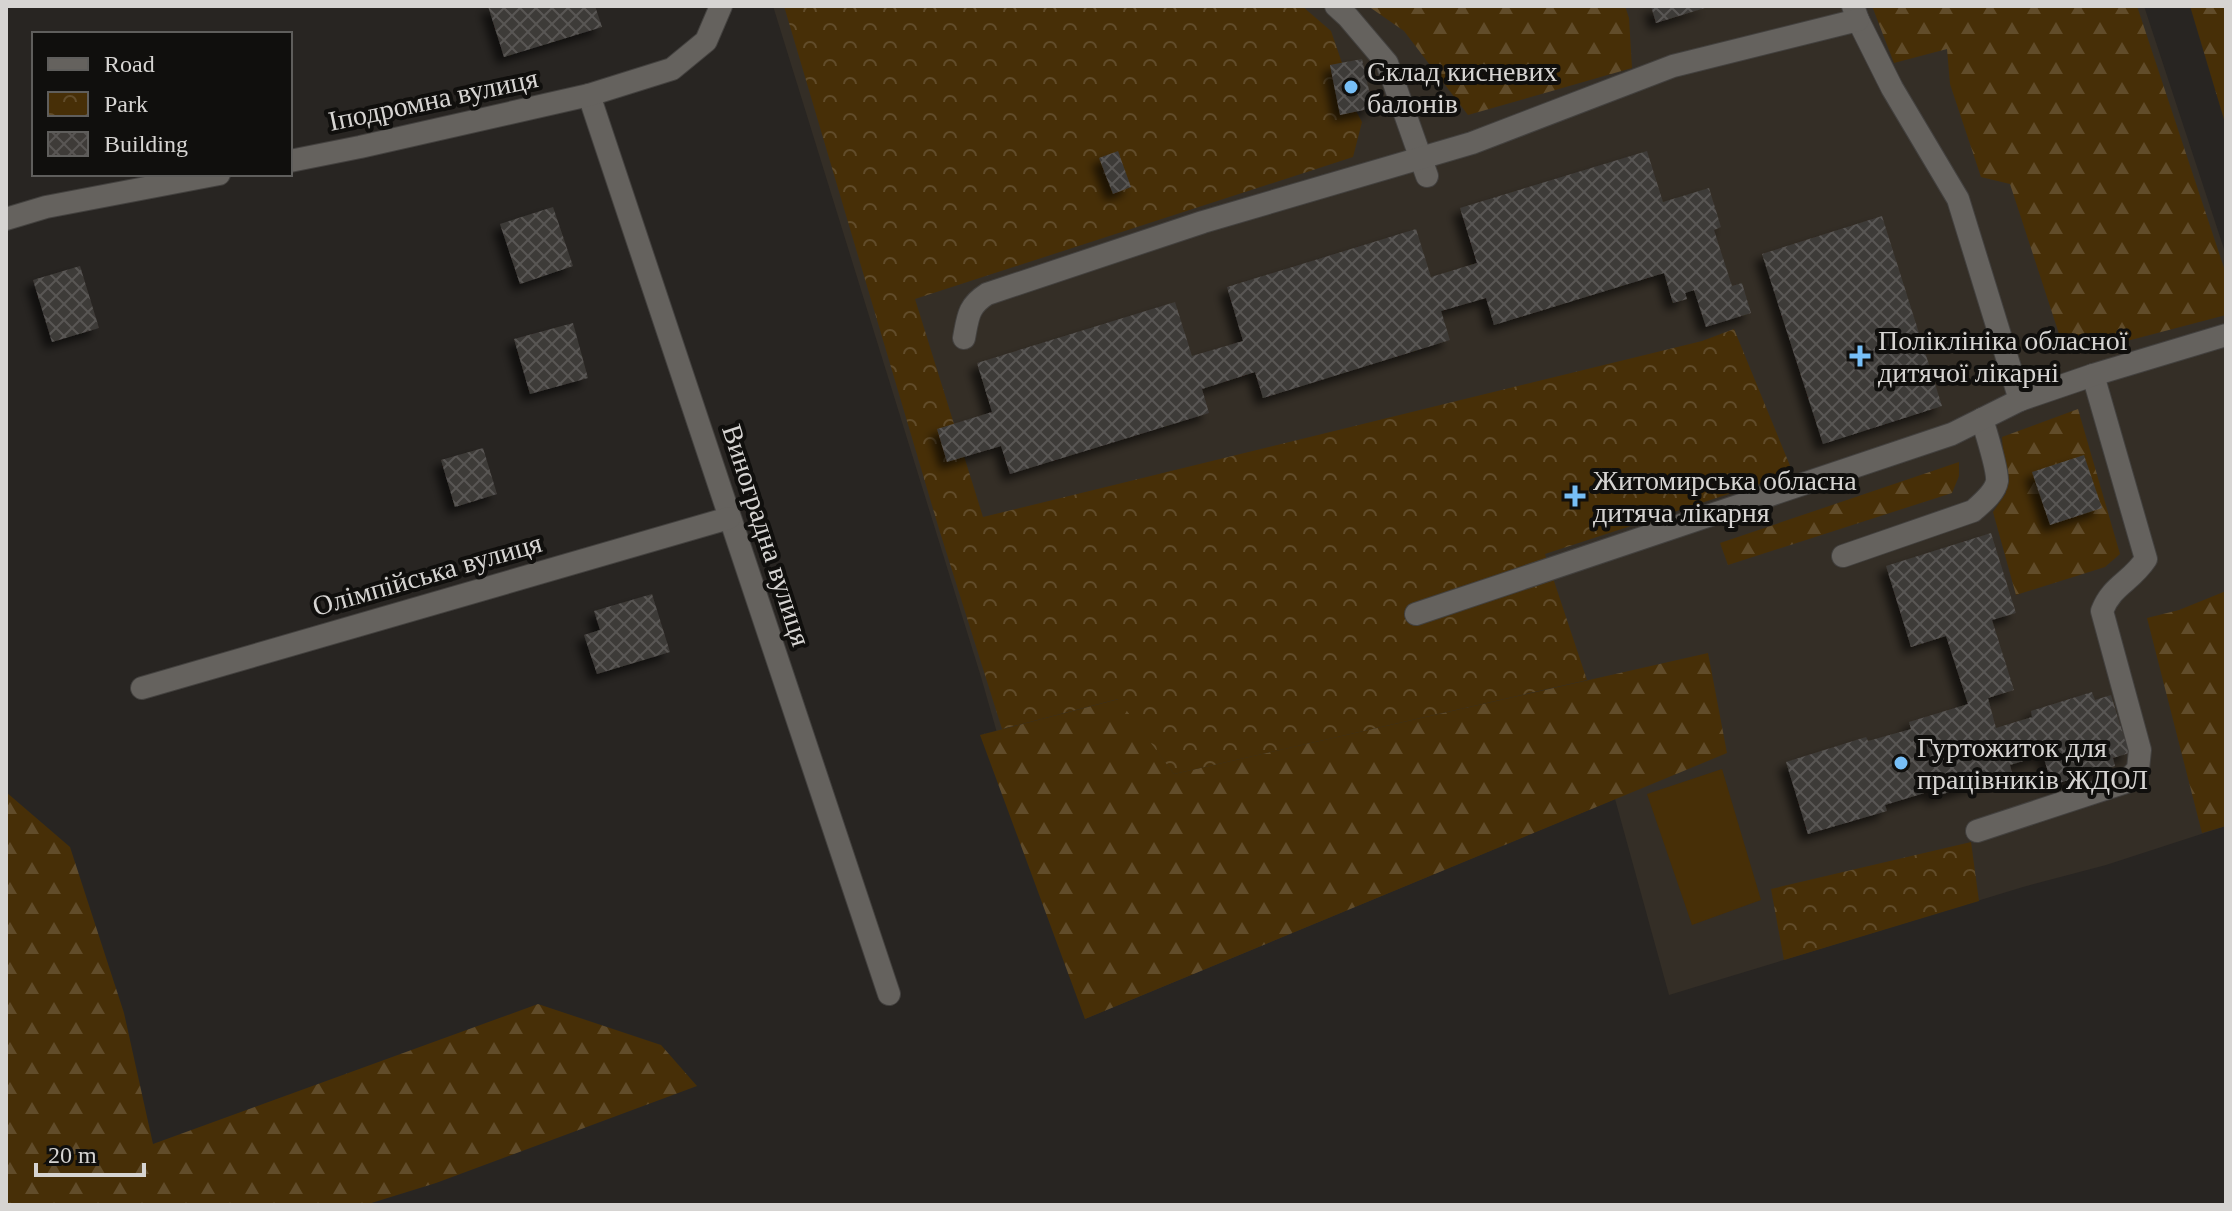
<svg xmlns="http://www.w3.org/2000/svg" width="2232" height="1211" font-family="'Times New Roman',serif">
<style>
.built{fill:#342e26}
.forest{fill:url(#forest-firs)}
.park{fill:url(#park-crowns)}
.pitch{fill:#472f07}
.building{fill:url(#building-cross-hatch);filter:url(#shadow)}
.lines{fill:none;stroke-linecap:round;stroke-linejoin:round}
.service-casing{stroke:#43413f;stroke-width:24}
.minor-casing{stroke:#43413f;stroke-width:24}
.service{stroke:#65625e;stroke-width:22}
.minor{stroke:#65625e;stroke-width:22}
.poi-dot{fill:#77bff7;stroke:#100f0d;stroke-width:3}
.labels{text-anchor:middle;stroke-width:8;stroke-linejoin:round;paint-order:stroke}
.poi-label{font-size:28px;fill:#d6d4d2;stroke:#100f0d;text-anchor:start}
.street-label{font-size:28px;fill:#d6d4d2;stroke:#100f0d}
</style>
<defs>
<pattern id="forest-firs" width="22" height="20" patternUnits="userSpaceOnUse" patternTransform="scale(2)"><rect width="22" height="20" fill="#472f07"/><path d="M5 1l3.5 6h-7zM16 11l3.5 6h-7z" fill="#614c2a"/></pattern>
<pattern id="park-crowns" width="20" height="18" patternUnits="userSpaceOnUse" patternTransform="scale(2)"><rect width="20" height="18" fill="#472f07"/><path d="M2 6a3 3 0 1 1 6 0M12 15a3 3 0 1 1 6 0" fill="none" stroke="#614c2a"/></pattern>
<pattern id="building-cross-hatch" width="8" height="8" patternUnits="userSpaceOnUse" patternTransform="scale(2)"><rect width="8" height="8" fill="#3e3b38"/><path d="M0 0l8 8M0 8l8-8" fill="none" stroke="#595654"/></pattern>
<filter id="shadow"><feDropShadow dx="-7" dy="7" stdDeviation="4" flood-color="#0009"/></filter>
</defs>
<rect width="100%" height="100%" fill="#282522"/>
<path class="built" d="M 773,6 L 2144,6 L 2226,255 L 2226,826 L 2106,865 L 2023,887 L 1669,995 L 1615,799 L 1085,1019 L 1034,862 L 981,677 Z"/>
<g class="forest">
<path d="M 1368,6 L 1625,6 L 1629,18 L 1632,68 L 1468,115 L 1404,31 Z"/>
<path d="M 1872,6 L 2137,6 L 2226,274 L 2226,315 L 2081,353 L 2062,343 L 2010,184 L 1981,177 L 1950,84 L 1947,49 L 1894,63 Z"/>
<path d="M 2190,6 L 2226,6 L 2226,126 Z"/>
<path d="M 2078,409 L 2120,554 L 2105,567 L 2016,595 L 1993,512 L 2006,493 L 2002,437 Z"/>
<path d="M 1959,462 L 1959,476 L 1952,493 L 1728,565 L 1720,543 Z"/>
<path d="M 2226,591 L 2226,826 L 2202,833 L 2147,618 L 2179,610 Z"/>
<path d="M 1708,653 L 1727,753 L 1085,1019 L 980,735 L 1119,699 L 1174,774 Z"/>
<path d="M 6,792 L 70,847 L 124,1013 L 153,1144 L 538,1004 L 661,1045 L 697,1086 L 436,1183 L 365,1205 L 6,1205 Z"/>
</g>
<g class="park">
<path d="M 784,6 L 1302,6 L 1331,31 L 1342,63 L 1330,66 L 1340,114 L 1356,111 L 1362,122 L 1353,157 L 915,299 L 983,517 L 1702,341 L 1734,329 L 1793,473 L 1545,554 L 1587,680 L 1174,774 L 1118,699 L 1002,729 L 939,529 Z"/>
<path d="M 1971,842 L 1979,901 L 1784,960 L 1771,889 Z"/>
</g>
<path class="pitch" d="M 1722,769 L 1761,900 L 1692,925 L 1647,794 Z"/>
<g class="building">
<path d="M 488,6 L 595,6 L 602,27 L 504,57 Z"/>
<path d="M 1651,6 L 1708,6 L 1708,7 L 1656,23 Z"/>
<path d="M 1362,59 L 1373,108 L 1340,115 L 1330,65 Z"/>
<path d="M 1118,151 L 1131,187 L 1113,194 L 1099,158 Z"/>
<path d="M 1647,151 L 1663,202 L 1709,188 L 1721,227 L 1714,230 L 1732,286 L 1742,283 L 1751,313 L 1706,327 L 1694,290 L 1685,293 L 1687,299 L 1673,303 L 1664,273 L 1494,325 L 1486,298 L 1441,311 L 1450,340 L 1263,398 L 1255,372 L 1202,389 L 1209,413 L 1010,474 L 1001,446 L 947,462 L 937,429 L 992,412 L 977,363 L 1175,302 L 1192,356 L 1243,341 L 1227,287 L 1416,229 L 1431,277 L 1477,263 L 1460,208 Z"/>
<path d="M 553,207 L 573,266 L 520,284 L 500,224 Z"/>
<path d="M 1882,216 L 1942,406 L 1823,444 L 1762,254 Z"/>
<path d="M 80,266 L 99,328 L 52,342 L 33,280 Z"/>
<path d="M 573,323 L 588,378 L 530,394 L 514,339 Z"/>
<path d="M 483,448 L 497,494 L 455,507 L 441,460 Z"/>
<path d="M 2084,455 L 2102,508 L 2050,525 L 2032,472 Z"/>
<path d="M 1991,533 L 2016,613 L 1992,620 L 2014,690 L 1988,698 L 1996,728 L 2032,717 L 2031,711 L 2092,692 L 2095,700 L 2111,695 L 2129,753 L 2113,758 L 2115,766 L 2052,785 L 2043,755 L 2010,765 L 2012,773 L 1933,797 L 1931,791 L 1885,805 L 1887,811 L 1808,834 L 1786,762 L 1866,737 L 1868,741 L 1911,729 L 1909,722 L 1968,704 L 1946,636 L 1911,647 L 1886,566 Z"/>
<path d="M 652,594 L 670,652 L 597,674 L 584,635 L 600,630 L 594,611 Z"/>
</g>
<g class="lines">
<defs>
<g id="service">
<path d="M 1336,6 L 1348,17 L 1387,63 L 1427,176"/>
<path d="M 1853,6 L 1858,20 L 1892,88 L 1958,199 L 2020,400"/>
<path d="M 964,338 C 968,317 968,306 987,294 L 1203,222 L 1472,143 L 1673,66 L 1858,20"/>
<path d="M 1843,556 L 1973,511 C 1982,503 1995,493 1997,481 C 1998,470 1986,432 1982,419"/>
<path d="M 1977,831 L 2126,782 L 2138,769 L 2140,750 L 2102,611 C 2112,585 2131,582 2146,559 L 2093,375"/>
</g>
<g id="minor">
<path d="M 589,95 L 889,994"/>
<path d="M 290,161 L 360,147 L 589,95 L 672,69 L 706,41 L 721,6"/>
<path d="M 6,219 L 46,207 L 219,174"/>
<path d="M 1416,614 L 1952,434 L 2020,400 L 2093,375 L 2226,335"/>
<path d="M 142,688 L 729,518"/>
</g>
</defs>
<use href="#service" class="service-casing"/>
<use href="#minor" class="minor-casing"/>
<use href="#service" class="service"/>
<use href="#minor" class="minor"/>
</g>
<g class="poi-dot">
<circle cx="1351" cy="87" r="8"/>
<path d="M1856 344h8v8h8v8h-8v8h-8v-8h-8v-8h8z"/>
<path d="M1571 484h8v8h8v8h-8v8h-8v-8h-8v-8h8z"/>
<circle cx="1901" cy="763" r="8"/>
</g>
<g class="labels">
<g class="poi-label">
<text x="1367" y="81">Склад кисневих<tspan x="1367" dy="32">балонів</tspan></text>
<text x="1878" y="350">Поліклініка обласної<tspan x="1878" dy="32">дитячої лікарні</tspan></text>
<text x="1593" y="490">Житомирська обласна<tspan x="1593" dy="32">дитяча лікарня</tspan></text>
<text x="1917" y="757">Гуртожиток для<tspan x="1917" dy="32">працiвникiв ЖДОЛ</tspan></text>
</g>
<g class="street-label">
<text transform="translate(433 99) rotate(-12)" y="10">Іподромна вулиця</text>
<text transform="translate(767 535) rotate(72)" y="10">Виноградна вулиця</text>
<text transform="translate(427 574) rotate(-16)" y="10">Олімпійська вулиця</text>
</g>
</g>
<rect width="2232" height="1211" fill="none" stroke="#d6d4d2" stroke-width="16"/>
<rect x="32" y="32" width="260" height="144" fill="#100f0d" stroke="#5f5e5c" stroke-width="2"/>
<rect x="48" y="58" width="40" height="12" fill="#65625e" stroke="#5f5e5c" stroke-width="2"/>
<text x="104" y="72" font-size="24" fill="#d6d4d2">Road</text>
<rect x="48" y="92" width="40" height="24" fill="url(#park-crowns)" stroke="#5f5e5c" stroke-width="2"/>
<text x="104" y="112" font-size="24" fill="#d6d4d2">Park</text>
<rect x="48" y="132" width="40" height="24" fill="url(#building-cross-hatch)" stroke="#5f5e5c" stroke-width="2"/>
<text x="104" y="152" font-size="24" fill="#d6d4d2">Building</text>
<path d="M36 1163v12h108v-12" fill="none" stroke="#d6d4d2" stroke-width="4"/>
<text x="48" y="1163" font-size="24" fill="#d6d4d2" stroke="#100f0d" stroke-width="6" paint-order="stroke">20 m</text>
</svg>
